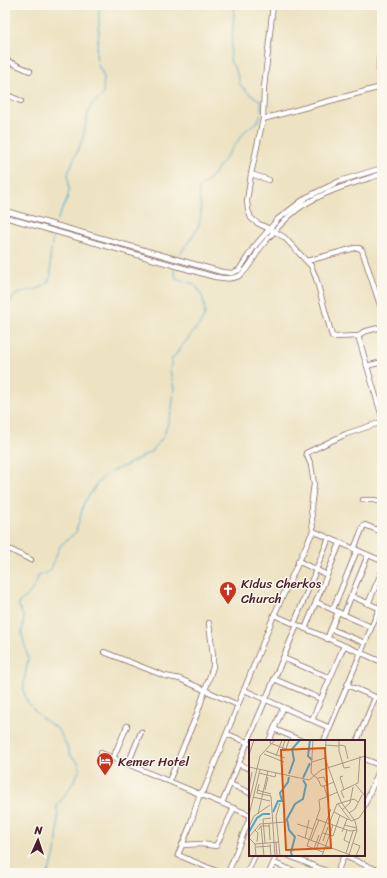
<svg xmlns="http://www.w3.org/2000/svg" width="387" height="878" font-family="Sriracha,sans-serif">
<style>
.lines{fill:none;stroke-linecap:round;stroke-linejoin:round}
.stream{stroke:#4ea4ca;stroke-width:1}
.minor-casing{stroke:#836460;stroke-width:6}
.minor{stroke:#fff;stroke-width:4.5}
.labels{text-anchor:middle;stroke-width:3;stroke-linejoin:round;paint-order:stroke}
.poi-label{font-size:13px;fill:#4a1f2b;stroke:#fbf7ec;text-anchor:start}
.inset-river{fill:none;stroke:#4ea4ca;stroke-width:2}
.inset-road{fill:none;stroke:#ac9586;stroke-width:1}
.view{fill:#d8530f;fill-opacity:0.15;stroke:#d8530f;stroke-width:2}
.inset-edge{fill:none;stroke:#4a1f2b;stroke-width:2}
</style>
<rect width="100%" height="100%" fill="#fbf7ec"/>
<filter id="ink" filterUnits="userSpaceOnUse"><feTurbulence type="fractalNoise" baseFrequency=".025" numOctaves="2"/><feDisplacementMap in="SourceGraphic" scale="8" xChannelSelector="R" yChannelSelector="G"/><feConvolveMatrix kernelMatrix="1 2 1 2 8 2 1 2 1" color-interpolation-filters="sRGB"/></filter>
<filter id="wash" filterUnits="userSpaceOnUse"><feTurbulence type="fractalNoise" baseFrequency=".012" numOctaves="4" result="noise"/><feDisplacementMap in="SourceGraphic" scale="16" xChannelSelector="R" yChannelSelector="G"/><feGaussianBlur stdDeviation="0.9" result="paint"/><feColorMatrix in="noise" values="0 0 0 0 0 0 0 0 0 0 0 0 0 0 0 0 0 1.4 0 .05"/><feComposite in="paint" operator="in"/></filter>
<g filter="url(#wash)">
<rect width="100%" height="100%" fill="#ede3c3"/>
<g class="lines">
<g class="stream">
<path d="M 235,5 L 230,61 L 236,70 L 240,85 L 251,95 L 261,101 L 261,110"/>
<path d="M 57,220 L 66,202 L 69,192 L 68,173 L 83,138 L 87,117 L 91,105 L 99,99 L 103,95 L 103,92 L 104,77 L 98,65 L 96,54 L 99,33 L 99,5"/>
<path d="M 180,255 C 187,241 201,230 201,213 C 202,204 198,197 199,188 L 209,180 L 246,130 L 257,122 L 261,115"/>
<path d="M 5,310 C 8,305 11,299 16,295 C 25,289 43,292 49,280 C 53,274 50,263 50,256 C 51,250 52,243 53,237"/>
<path d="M 48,873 C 58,854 59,827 57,806 L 69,789 L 80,770 L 78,762 L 70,755 L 66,744 L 57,728 L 44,720 L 28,704 L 23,690 L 28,658 L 22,634 L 24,617 L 19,607 L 19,602 C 29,595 36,588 38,576 L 50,571 L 60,546 L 76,532 L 84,503 L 99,481 L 110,472 L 127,465 L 152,451 L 164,436 L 172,409 L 174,389 L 170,370 L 172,359 L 202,321 L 205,313 L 203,298 L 197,287 L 194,284 L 176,278 L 174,270"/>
</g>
</g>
</g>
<g filter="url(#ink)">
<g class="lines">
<defs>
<g id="minor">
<path d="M 273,5 L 264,88 L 263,119 L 251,174 L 247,201 L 248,210 L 251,218 L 257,223 L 274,231 L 285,238 L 311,266 L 316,278 L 332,336 L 335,337 L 359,336"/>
<path d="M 382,37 C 380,55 376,73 382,90"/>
<path d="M 5,60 L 30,71"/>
<path d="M 5,94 L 21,101"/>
<path d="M 263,119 L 381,87"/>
<path d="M 251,174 L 269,180"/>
<path d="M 5,211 L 222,272 L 232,273 L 239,270 L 254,247 L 278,219 L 307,197 L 340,181 L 382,168"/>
<path d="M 5,217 L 215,277 C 222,278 231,280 239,276 C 249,270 254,256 261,247 C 273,232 286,217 302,206 C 327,190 355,183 382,174"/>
<path d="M 307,261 L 355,248 L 359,248 L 362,250 L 382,311"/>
<path d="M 382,327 L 363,332 L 359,336 L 359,339 L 382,417"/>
<path d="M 367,366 L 382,362"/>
<path d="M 363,500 L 374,500 L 382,502"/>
<path d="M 313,531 L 382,561"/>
<path d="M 5,547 L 31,560"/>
<path d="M 354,549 L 363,527 L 365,525 L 382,532"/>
<path d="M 298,561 L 327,575"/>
<path d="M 351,596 L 379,608"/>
<path d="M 316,602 L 371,627"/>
<path d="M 368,604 L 382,571"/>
<path d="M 333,609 L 357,550"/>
<path d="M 344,614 L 368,555"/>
<path d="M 274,615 L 382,662"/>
<path d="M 294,624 L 329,538"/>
<path d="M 305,629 L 340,543"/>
<path d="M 331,629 L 365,643"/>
<path d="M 327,639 L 338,612"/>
<path d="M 104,652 L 165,676 L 180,679 L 238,705"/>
<path d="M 283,658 L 330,678"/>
<path d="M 274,679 L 321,699"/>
<path d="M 347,685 L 382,700"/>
<path d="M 244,690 L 330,728"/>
<path d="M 312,720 L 344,646"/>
<path d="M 274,729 L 302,741"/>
<path d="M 227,734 L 249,743"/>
<path d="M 269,741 L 283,708"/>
<path d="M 324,741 L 382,602"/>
<path d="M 357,741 L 375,698"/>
<path d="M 101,753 L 250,815"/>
<path d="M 113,758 L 127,726"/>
<path d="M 364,759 L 382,766"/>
<path d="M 128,764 L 141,732"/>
<path d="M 238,764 L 250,769"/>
<path d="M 169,781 L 197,714 L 213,667 L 213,655 L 209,623"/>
<path d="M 230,784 L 250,793"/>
<path d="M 222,803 L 297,625"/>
<path d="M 364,806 L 382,764"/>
<path d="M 182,845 L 201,844 L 216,846 L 234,808"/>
<path d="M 287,855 L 331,873"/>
<path d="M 342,855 L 382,872"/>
<path d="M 274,863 L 299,873"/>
<path d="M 221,873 L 178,855 L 190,826 L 200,793 L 204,790 L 274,615 L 313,531 L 311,507 L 314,484 L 311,465 L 306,453 L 346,434 L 382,422"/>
<path d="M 228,873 L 250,817"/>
<path d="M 247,873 L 255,855"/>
<path d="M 269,873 L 277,855"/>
<path d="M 337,873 L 344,855"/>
</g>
</defs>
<use href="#minor" class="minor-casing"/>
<use href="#minor" class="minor"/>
</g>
</g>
<defs>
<symbol id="church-pin" viewBox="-11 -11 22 30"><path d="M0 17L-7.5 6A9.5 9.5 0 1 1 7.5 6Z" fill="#c8321e" stroke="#fbf7ec"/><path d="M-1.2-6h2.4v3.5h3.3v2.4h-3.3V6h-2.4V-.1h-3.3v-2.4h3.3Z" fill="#fff"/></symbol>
<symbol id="hotel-pin" viewBox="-11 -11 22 30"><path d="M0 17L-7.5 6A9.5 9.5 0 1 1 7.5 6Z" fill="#c8321e" stroke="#fbf7ec"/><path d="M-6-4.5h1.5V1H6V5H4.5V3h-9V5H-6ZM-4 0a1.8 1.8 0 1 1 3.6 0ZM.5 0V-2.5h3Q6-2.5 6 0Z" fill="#fff"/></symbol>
</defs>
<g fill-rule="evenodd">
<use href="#church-pin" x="218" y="580" width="20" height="27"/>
<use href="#hotel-pin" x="95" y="751" width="20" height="27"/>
</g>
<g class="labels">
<g class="poi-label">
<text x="241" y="588">Kidus Cherkos<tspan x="241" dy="15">Church</tspan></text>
<text x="118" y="766">Kemer Hotel</text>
</g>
</g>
<g transform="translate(249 740)">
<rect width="116" height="116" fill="#ede3c3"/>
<path class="inset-river" d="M 61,0 L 59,16 L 63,20M 40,34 L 45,20 L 43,9 L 51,0M 54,38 L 61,23M 24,72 L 29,61 L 33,61 L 31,53 L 39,42 L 40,37M 0,92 L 8,78 L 14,74 L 21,74M 43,116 L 42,112 L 46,97 L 40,90 L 38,79 L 46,64 L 54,59 L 57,45 L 54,40"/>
<path class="inset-road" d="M 22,0 L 21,3 L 37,9 L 40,0M 64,0 L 62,33 L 69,39 L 72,46 L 75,46M 77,0 L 76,18 L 92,62 L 106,81 L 108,90M 90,0 L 90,11 L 95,28 L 101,27M 76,5 L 90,6M 90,5 L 96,6 L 99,19M 17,11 L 36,18M 15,14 L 35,22M 0,15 L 5,0M 27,16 L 33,0M 31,16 L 36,0M 63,22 L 76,18M 0,27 L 60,40 L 72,30 L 116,16M 10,33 L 26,37 L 27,33M 94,36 L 91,37 L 95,50M 69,38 L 75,37 L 78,45M 10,44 L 8,53 L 22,56 L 26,116M 107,45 L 116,56M 0,48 L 3,32M 8,50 L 22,54M 16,50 L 19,37M 78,56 L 75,46 L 85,42M 4,57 L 21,61M 95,58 L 92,51 L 109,43 L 111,16M 0,62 L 11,16 L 26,0M 89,64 L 102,81 L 110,78 L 116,69M 93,70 L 101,63 L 104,47M 85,72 L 100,80M 100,73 L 106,69 L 113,55M 9,74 L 19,31M 0,75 L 11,30M 67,79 L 101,91 L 108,90M 20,83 L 21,100M 48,84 L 64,89M 80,84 L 88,64 L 105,59 L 109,62M 95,85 L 108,88M 12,86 L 15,116M 0,87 L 5,76 L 21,65M 6,90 L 9,93 L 8,102M 9,90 L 12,86 L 20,86M 98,90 L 95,100 L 101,103M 93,92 L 98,79M 74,93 L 84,96 L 91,75M 48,95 L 104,116M 0,97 L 11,84 L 36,82 L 36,79M 0,98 L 6,104 L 7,116M 56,98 L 60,80M 62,100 L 70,80M 74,101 L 79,87M 27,102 L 28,116M 16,103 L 14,79 L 22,78M 104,103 L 111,106 L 107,116M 6,104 L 30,102M 21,104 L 22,116M 7,107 L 22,106M 65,109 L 70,95M 67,110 L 82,69M 74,112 L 58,106 L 71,69 L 70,60 L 89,52M 97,113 L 104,91M 100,115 L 108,90M 31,116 L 27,76 L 31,63M 73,116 L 84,85"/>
<path class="view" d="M 76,8 L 82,108 L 37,110 L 32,10 Z"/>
<rect width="116" height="116" class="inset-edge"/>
</g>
<rect width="387" height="878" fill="none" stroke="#fbf7ec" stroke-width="20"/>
<g transform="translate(38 840) rotate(3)" stroke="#fbf7ec" stroke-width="3" paint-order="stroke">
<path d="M0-3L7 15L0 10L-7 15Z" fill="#4a1f2b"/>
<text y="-6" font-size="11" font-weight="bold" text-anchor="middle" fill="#4a1f2b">N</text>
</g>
</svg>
